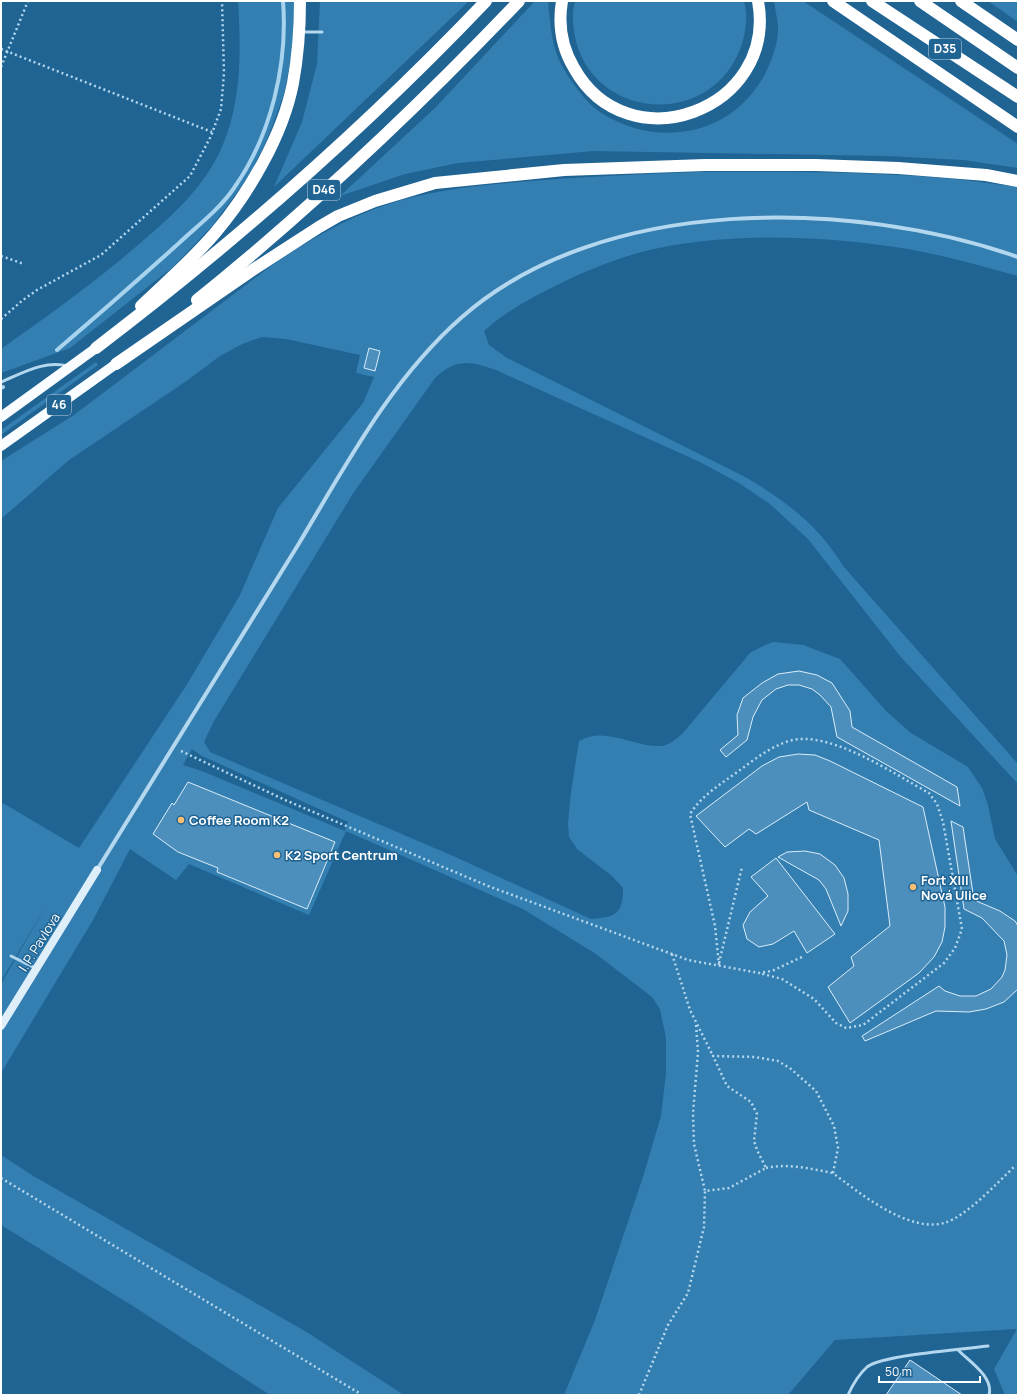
<svg xmlns="http://www.w3.org/2000/svg" width="1019" height="1396" font-family="Manrope,sans-serif">
<style>
.green{fill:#347fb1;fill-rule:evenodd}
.lines{fill:none;stroke-linecap:round;stroke-linejoin:round}
.stream{stroke:#a7d3ef;stroke-width:4}
.building{fill:#4d8fbc;stroke:#d9edfa}
.path{stroke:#b3d7ee;stroke-width:2.5;stroke-dasharray:2 3;stroke-linecap:butt}
.lane{stroke:#b3d7ee;stroke-width:3}
.street{stroke:#b3d7ee;stroke-width:4}
.secondary{stroke:#dfeffa;stroke-width:8}
.primary{stroke:#fafdff;stroke-width:10}
.highway{stroke:#fff;stroke-width:12}
.poi-dot{fill:#fbbf74;stroke:#206494;stroke-width:1.5}
.labels{text-anchor:middle;stroke-width:3;stroke-linejoin:round;paint-order:stroke}
.shield{fill:#206494;stroke:#bcd0df;stroke-width:1}
.shield-label{font-size:12px;font-weight:bold;fill:#fff}
.poi-label{font-size:13px;font-weight:bold;fill:#fff;stroke:#206494;text-anchor:start}
.street-label{font-size:13px;fill:#fff;stroke:#206494}
</style>
<rect width="100%" height="100%" fill="#206494"/>
<g class="green">
<path d="M 238,1 L 294,1 L 293,48 L 284,94 L 267,140 L 249,176 L 213,225 L 173,267 L 70,348 L 1,373 L 1,349 C 48,316 95,282 138,245 C 172,216 204,188 222,147 C 242,101 241,50 238,1 Z"/>
<path d="M 320,1 L 469,1 L 274,187 L 302,122 L 317,64 Z"/>
<path d="M 535,1 L 548,1 C 550,20 551,42 559,60 C 567,77 587,105 603,114 C 660,149 733,135 765,74 C 772,60 779,42 778,25 C 777,17 775,9 774,1 L 803,1 L 1018,144 L 1018,168 L 963,160 L 887,156 L 594,151 L 458,163 L 405,174 L 340,196 L 436,107 Z"/>
<path d="M 575,1 L 744,1 C 749,17 745,39 738,54 C 702,132 586,116 574,31 C 573,21 572,11 575,1 Z"/>
<path d="M 988,1 L 1018,1 L 1018,22 Z"/>
<path d="M 697,172 C 779,172 861,171 943,178 C 968,180 993,184 1018,187 L 1018,276 C 978,265 936,253 895,247 C 821,236 743,233 669,246 C 632,252 594,267 561,283 C 534,296 506,311 484,331 L 489,345 L 507,358 L 747,478 C 786,501 820,527 843,566 L 1018,764 L 1018,784 L 900,656 L 808,539 L 770,504 L 739,483 L 700,462 L 496,370 C 470,361 456,358 435,378 L 354,492 L 214,721 L 204,742 L 210,752 L 453,856 L 591,919 C 616,917 623,914 623,888 L 612,876 L 577,849 L 569,837 L 568,823 L 571,792 L 579,741 C 604,726 632,746 658,746 C 668,747 676,739 683,733 L 750,653 L 761,647 L 773,642 L 803,645 L 840,659 L 887,712 L 911,733 L 968,767 L 982,788 L 988,805 L 995,839 L 1018,876 L 1018,1395 L 1005,1395 L 994,1369 L 1017,1329 L 835,1340 L 788,1395 L 564,1395 L 595,1320 L 643,1177 L 661,1116 L 666,1073 L 666,1038 L 660,1009 L 652,997 L 596,954 L 523,909 L 346,831 L 309,915 L 189,864 L 176,880 L 130,849 L 93,920 L 1,1073 L 1,984 L 48,903 L 1,981 L 1,802 L 79,848 L 186,686 L 240,595 L 278,508 L 363,403 L 374,377 L 356,373 L 360,355 L 286,339 L 262,337 L 242,344 L 220,356 L 185,382 L 69,460 L 1,519 L 1,461 L 74,415 L 271,266 C 306,242 343,220 383,206 C 426,191 474,186 519,182 C 579,177 638,174 697,172 ZM 192,749 L 202,756 L 348,822 L 345,831 L 202,771 L 183,765 Z"/>
<path d="M 96,362 L 98,365 L 1,435 L 1,430 Z"/>
<path d="M 1,1155 L 35,1177 L 305,1331 L 404,1395 L 270,1395 L 133,1306 L 1,1225 Z"/>
</g>
<g class="lines">
<g class="stream">
<path d="M 57,350 C 98,315 138,280 178,244 C 197,226 219,210 234,188 C 271,136 288,64 283,1"/>
<path d="M 1,388 L 3,387"/>
</g>
</g>
<g class="building">
<path d="M 369,348 L 380,351 L 375,371 L 364,368 Z"/>
<path d="M 799,671 L 817,675 L 832,683 L 850,711 L 852,727 L 957,787 L 960,806 L 837,737 L 831,707 L 820,695 L 812,689 L 799,685 L 788,685 L 776,689 L 762,700 L 753,717 L 747,740 L 726,757 L 720,750 L 738,735 L 737,715 L 743,698 L 762,683 L 778,674 Z"/>
<path d="M 798,754 L 815,755 L 830,761 L 923,807 L 945,907 L 945,927 L 942,942 L 934,957 L 919,973 L 850,1023 L 828,987 L 854,966 L 851,957 L 890,926 L 879,840 L 809,810 L 807,802 L 756,834 L 749,829 L 725,847 L 696,816 L 762,766 L 779,757 Z"/>
<path d="M 188,782 L 335,842 L 307,909 L 217,872 L 218,868 L 178,852 L 153,834 L 172,803 L 174,805 Z"/>
<path d="M 951,821 L 963,827 L 974,900 L 1000,911 L 1015,921 L 1018,926 L 1018,989 L 1004,1002 L 986,1009 L 969,1012 L 936,1011 L 865,1041 L 862,1036 L 939,986 L 945,991 L 960,996 L 976,996 L 991,989 L 1002,977 L 1005,970 L 1007,955 L 1004,941 L 982,918 L 964,909 Z"/>
<path d="M 805,851 L 820,854 L 835,865 L 844,878 L 848,894 L 848,911 L 841,926 L 826,889 L 819,880 L 778,857 L 787,852 Z"/>
<path d="M 776,858 L 835,934 L 807,953 L 794,931 L 773,944 L 759,947 L 747,939 L 743,925 L 750,912 L 768,896 L 751,877 Z"/>
<path d="M 910,1360 L 962,1395 L 886,1395 Z"/>
</g>
<g class="lines">
<g class="path">
<path d="M 1,49 L 212,132"/>
<path d="M 1,67 L 28,1"/>
<path d="M 1,256 L 24,264"/>
<path d="M 1,319 L 23,300 L 37,290 L 101,255 L 190,176 L 211,136 L 221,109 L 224,73 L 222,1"/>
<path d="M 181,751 L 285,800 L 488,886 L 688,960 L 759,973 L 772,971 L 804,956"/>
<path d="M 672,954 L 690,1010 L 713,1056"/>
<path d="M 719,963 L 742,867"/>
<path d="M 719,965 L 715,926 L 690,814 C 702,795 721,784 740,770 C 755,759 770,747 789,741 C 829,729 894,774 929,793 L 937,804 L 943,822 L 962,929 L 955,948 L 944,963 L 863,1025 L 846,1028 L 836,1023 L 814,999 L 782,979 L 759,973"/>
<path d="M 696,1025 L 698,1052 L 693,1113 L 694,1144 L 705,1191"/>
<path d="M 766,1168 C 787,1163 812,1169 833,1173"/>
<path d="M 1,1178 L 359,1393"/>
<path d="M 639,1395 L 668,1325 L 688,1293 L 704,1227 L 705,1191 L 729,1188 L 766,1168 L 757,1150 L 754,1141 L 757,1114 L 751,1102 L 727,1086 L 713,1056 L 755,1057 L 778,1061 L 791,1069 L 816,1091 L 834,1126 L 838,1148 L 833,1173 C 859,1193 909,1233 944,1223 C 966,1217 998,1182 1015,1166"/>
</g>
<g class="lane">
<path d="M 302,32 L 322,32"/>
<path d="M 1,382 C 23,373 44,360 68,366"/>
<path d="M 11,956 L 35,968"/>
<path d="M 958,1350 C 969,1361 994,1377 989,1395"/>
<path d="M 848,1395 C 853,1384 858,1375 867,1367 C 882,1355 965,1349 988,1346"/>
</g>
<path class="street" d="M 97,870 C 164,762 231,653 298,545 C 346,465 391,379 462,317 C 602,194 852,199 1018,257"/>
<path class="secondary" d="M 1,1026 L 97,870"/>
<g class="primary">
<path d="M 1,417 L 96,348"/>
<path d="M 1,446 L 116,364"/>
</g>
<g class="highway">
<path d="M 562,1 C 558,25 562,48 574,68 C 628,165 778,110 758,1"/>
<path d="M 833,1 L 1018,127"/>
<path d="M 872,1 L 1018,97"/>
<path d="M 920,1 L 1018,68"/>
<path d="M 961,1 L 1018,40"/>
<path d="M 197,300 C 311,208 418,107 519,1"/>
<path d="M 141,306 C 166,282 193,259 215,233 C 249,193 283,135 293,83 C 298,56 300,28 300,1"/>
<path d="M 96,348 C 235,242 366,127 486,1"/>
<path d="M 116,364 L 251,271 L 319,227 L 338,216 L 375,201 L 435,183 L 564,170 L 705,165 L 816,165 L 898,168 L 986,175 L 1018,181"/>
</g>
</g>
<g class="poi-dot">
<circle cx="181" cy="820" r="4"/>
<circle cx="277" cy="855" r="4"/>
<circle cx="913" cy="887" r="4"/>
</g>
<g class="labels">
<g class="shield">
<rect x="929" y="39" width="32" height="20" rx="3"/>
<rect x="308" y="180" width="32" height="20" rx="3"/>
<rect x="47" y="395" width="24" height="20" rx="3"/>
</g>
<g class="shield-label">
<text x="945" y="53">D35</text>
<text x="324" y="194">D46</text>
<text x="59" y="409">46</text>
</g>
<g class="poi-label">
<text x="189" y="825">Coffee Room K2</text>
<text x="285" y="860">K2 Sport Centrum</text>
<text x="921" y="885">Fort XIII<tspan x="921" dy="15">Nová Ulice</tspan></text>
</g>
<g class="street-label">
<text transform="translate(39 942) rotate(-58)" y="5">I. P. Pavlova</text>
</g>
</g>
<rect width="1019" height="1396" fill="none" stroke="#ffffff" stroke-width="4"/>
<path d="M879 1376v6h101v-6" fill="none" stroke="#ffffff" stroke-width="2"/>
<text x="885" y="1376" font-size="12" fill="#ffffff" stroke="#206494" stroke-width="3" paint-order="stroke">50 m</text>
</svg>
